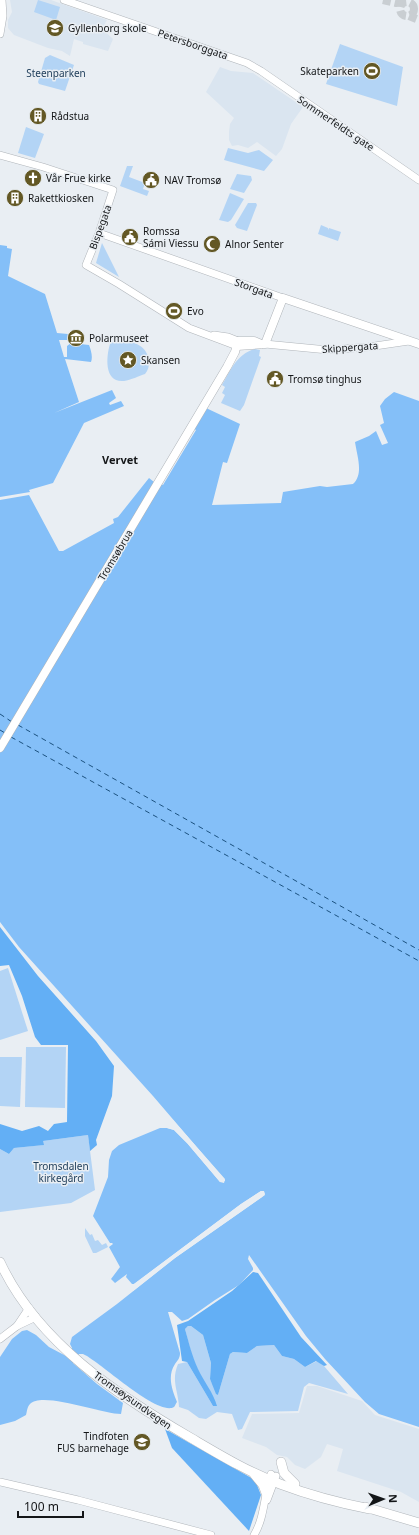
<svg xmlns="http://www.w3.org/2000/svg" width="419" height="1535" font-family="'Noto Sans',sans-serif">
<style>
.built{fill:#dae5f0}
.green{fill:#b3d4f5}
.forest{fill:#63aff5}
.water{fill:#84bff8}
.pier{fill:#e9eef3}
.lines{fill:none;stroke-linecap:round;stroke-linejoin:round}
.ferry{stroke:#1c5280;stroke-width:1;stroke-dasharray:5 4;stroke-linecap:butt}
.primary-tunnel{stroke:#c9ced2;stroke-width:8;stroke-dasharray:8 4;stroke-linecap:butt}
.secondary-casing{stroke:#b0b5ba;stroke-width:8}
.primary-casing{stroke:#b0b5ba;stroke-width:9}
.highway-casing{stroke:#b0b5ba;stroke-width:10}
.secondary{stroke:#fff;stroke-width:7}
.primary{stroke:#fff;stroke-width:8}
.highway{stroke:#fff;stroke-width:9}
.labels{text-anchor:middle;stroke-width:3;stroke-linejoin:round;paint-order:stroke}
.poi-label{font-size:10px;fill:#141618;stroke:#e9eef3;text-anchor:start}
.street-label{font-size:10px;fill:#141618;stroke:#e9eef3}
.park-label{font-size:10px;fill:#1b3a57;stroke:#e9eef3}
.neighbourhood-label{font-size:11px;font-weight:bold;fill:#141618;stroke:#e9eef3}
</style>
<rect width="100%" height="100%" fill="#e9eef3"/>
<g class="built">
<path d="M 10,0 L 51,0 L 107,20 L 102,29 L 113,39 L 108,51 L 83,44 L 83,42 L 74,39 L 70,56 L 62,51 L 48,48 L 14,35 L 8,28 L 8,20 L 12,12 Z"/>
<path d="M 220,67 L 231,71 L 253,73 L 303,107 L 291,124 L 282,149 L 276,156 L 257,142 L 248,148 L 238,145 L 232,146 L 229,140 L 229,132 L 230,124 L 234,118 L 206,92 Z"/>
<path d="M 307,1386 L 317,1386 L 362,1401 L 375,1415 L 419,1429 L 419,1502 L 401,1492 L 337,1471 L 343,1449 L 327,1444 L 321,1457 L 305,1469 L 295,1465 L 287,1457 L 277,1455 L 266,1447 L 242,1438 L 252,1414 L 299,1413 Z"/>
</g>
<g class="green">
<path d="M 38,0 L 60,7 L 56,20 L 34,12 Z"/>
<path d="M 340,44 L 403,67 L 397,106 L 326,84 Z"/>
<path d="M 50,55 L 74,65 L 65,91 L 39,84 L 38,82 L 45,58 Z"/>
<path d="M 26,127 L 44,134 L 35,158 L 18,153 Z"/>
<path d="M 228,148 L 248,153 L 259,150 L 273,160 L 264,171 L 224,160 Z"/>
<path d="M 127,166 L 133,166 L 129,177 L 145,183 L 143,189 L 149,191 L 147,196 L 120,186 Z"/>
<path d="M 237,174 L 251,176 L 252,180 L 244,193 L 230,189 Z"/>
<path d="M 230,193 L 244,199 L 231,220 L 228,222 L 219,220 Z"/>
<path d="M 248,203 L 256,203 L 257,205 L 247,231 L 237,228 L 235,225 Z"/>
<path d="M 321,225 L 328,228 L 328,230 L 329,228 L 341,232 L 338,241 L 318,234 Z"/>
<path d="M 102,243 L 119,277 L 96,263 Z"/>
<path d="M 115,341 C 130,340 148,344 149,362 C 149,367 148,370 145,374 C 139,376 131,380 124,381 C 104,383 106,357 110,344 Z"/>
<path d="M 255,349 L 260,350 L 259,356 L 261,357 L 244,405 L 240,411 L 221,403 L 225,395 L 222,393 L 225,387 L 222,385 C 230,372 236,354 255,349 Z"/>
<path d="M 8,968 L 28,1031 L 0,1040 L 0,971 Z"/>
<path d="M 26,1047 L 66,1047 L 65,1108 L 25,1107 Z"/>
<path d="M 0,1057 L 22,1057 L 20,1107 L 0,1106 Z"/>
<path d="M 88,1135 L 95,1190 L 71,1203 L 0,1212 L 0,1149 L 9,1154 L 14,1148 L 43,1145 L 43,1141 Z"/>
<path d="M 85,1228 L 90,1235 L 92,1234 L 95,1241 L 98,1240 L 102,1245 L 106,1243 L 108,1247 L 96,1253 L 93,1253 L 85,1236 Z"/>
<path d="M 188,1326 L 191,1326 L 203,1335 L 211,1363 L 210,1379 L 218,1395 L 230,1354 L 233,1352 L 247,1353 L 257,1346 L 274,1345 L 282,1356 L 294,1359 L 305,1367 L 317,1361 L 324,1366 L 348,1394 L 309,1383 L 304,1387 L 298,1411 L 250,1412 L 242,1429 L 238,1430 L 232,1414 L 217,1412 L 206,1419 L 199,1418 L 188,1410 L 179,1407 C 178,1390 171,1381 178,1364 L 187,1362 L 213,1406 L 192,1356 L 185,1329 Z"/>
</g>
<g class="forest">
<path d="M 0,927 L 38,976 L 96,1041 L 114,1066 L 112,1096 L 96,1140 L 97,1145 L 90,1151 L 88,1135 L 43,1141 L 44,1145 L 14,1148 L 9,1154 L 0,1149 L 0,1124 L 22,1131 L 39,1126 L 48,1131 L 54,1124 L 67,1122 L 68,1045 L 41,1045 L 35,1037 L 22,996 L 9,965 L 0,966 Z"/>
<path d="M 253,1272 L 258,1273 L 301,1337 L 327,1365 L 324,1366 L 316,1361 L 305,1367 L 294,1359 L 282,1356 L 274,1345 L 257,1346 L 247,1353 L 233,1352 L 230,1354 L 218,1395 L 216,1394 L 210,1379 L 211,1363 L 203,1335 L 191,1326 L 188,1326 L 185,1329 C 189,1343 192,1356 198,1369 C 204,1382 213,1392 217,1406 L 213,1406 L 187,1362 L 182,1361 L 177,1325 L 188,1321 L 232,1291 Z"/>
<path d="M 165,1429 L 255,1480 L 261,1495 L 249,1531 L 172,1448 Z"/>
</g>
<g class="water">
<path d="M 0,245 L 7,246 L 7,248 L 12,249 L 8,276 L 45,294 L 57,333 L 68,334 L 67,340 L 59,340 L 64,357 L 67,357 L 67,346 L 71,343 L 89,345 C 91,350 93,357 91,362 L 65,359 L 79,402 L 54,413 L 112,390 L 116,398 L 109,403 L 110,405 L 121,401 L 124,406 L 84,423 L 53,483 L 29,490 L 30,492 L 0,497 Z"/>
<path d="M 394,392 L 419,401 L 419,1427 L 379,1414 L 365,1402 L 325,1359 L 306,1336 L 249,1255 L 248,1259 L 253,1268 L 253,1270 L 239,1285 L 215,1300 L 188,1319 L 182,1321 L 172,1312 L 168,1312 L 180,1353 C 180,1358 178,1360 175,1364 C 167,1376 172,1390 177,1402 C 176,1403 175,1406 174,1407 C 158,1417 98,1360 83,1354 L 79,1354 L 73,1363 L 97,1384 L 123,1403 L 121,1414 C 102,1414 42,1391 30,1404 C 27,1407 27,1412 26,1415 L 15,1421 L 0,1425 L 0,1357 L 12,1339 L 22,1331 L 27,1330 L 36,1335 L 49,1347 L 66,1356 L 72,1348 L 70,1344 L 72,1337 L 117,1304 L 175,1258 L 262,1197 L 265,1193 L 261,1191 L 241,1204 L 134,1284 L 132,1284 L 126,1277 L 127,1274 L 115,1283 L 111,1279 L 120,1267 L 109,1247 L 113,1244 L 112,1243 L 110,1243 L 93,1216 L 108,1177 L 109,1160 L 112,1151 L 119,1145 L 160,1128 L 167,1128 L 174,1130 L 187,1143 L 220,1182 L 225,1181 L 225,1180 L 153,1096 L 19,947 L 0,922 L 0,500 L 29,495 L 59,551 L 63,551 L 114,523 L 113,519 L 118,517 L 149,478 L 154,482 L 156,481 L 163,485 L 196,430 L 189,425 L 206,408 L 240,424 L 227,463 L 223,462 L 212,505 L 281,503 L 283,492 L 320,486 L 327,487 L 353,484 C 364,474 357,456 355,442 L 369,436 L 376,431 L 382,445 L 388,443 L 380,425 L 384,423 L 380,406 L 385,399 Z"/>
</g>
<g class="pier">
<path d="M 173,1120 L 225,1179 L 224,1183 L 220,1182 L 187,1143 L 174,1130 L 167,1128 L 169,1126 L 175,1129 L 189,1141 L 223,1181 L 172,1121 Z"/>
<path d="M 261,1191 L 264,1191 L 265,1195 L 175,1258 L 133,1291 L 133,1289 L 174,1257 L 263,1193 L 261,1193 L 242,1205 L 214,1228 L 169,1259 L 135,1285 L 132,1286 L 132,1284 L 134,1284 L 241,1204 Z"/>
</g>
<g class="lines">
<g class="ferry">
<path d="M 0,714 L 12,722"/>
<path d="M 18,725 L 419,950"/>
<path d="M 0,730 L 5,733"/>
<path d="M 11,737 L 419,961"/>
</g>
<g class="primary-tunnel">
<path d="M 383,0 L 396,3 L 405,2"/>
<circle cx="407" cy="9" r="7"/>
<path d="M 409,16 L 419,20"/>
</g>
<defs>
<g id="secondary">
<path d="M 64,0 L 247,63 L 261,71 L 419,180"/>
<path d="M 0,34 L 3,16 L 2,0"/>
<path d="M 0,155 L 43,167 L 113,190 L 99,233 L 86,265 L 119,284 L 189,328 L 237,346"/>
<path d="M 99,233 L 283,298"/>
<path d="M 214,335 L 228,337 L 238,341"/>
<path d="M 265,344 L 328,350 L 368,347 L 409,341"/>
<path d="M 17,1326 L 29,1308"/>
<path d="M 0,1339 L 17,1326 L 36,1317"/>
<path d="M 0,1482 L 78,1500 L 211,1535"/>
<path d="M 267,1500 L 276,1476"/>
<path d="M 254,1535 C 265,1517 264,1494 271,1474"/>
</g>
<g id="primary">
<path d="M 237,346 L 265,344 L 283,298 L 419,344"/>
<path d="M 0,748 L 227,367 L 235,352 L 238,341 L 254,341 L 261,344"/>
</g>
<g id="highway">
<path d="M 0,1262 C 37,1342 117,1395 191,1438 C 220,1455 248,1472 280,1484 C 309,1495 339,1503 370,1509"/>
<path d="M 281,1462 L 284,1473 L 295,1484"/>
<path d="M 254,1474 L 263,1485 L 266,1493"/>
<path d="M 365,1507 L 419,1523"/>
</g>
</defs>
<use href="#secondary" class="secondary-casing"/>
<use href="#primary" class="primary-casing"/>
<use href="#highway" class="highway-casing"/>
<use href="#secondary" class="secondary"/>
<use href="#primary" class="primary"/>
<use href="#highway" class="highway"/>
</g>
<defs>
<symbol id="school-disc" viewBox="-11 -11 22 22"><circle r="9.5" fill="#635825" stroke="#e9eef3"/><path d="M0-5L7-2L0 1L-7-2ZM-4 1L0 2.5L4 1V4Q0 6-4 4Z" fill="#fff"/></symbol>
<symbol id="stadium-disc" viewBox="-11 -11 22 22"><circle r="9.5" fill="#635825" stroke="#e9eef3"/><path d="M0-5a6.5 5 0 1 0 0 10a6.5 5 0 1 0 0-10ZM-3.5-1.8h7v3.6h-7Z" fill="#fff"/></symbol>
<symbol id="building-disc" viewBox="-11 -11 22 22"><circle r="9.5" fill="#635825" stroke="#e9eef3"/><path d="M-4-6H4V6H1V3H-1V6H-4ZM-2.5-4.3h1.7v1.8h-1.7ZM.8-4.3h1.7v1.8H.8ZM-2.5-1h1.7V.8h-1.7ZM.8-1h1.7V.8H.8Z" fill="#fff"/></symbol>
<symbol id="church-disc" viewBox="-11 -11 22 22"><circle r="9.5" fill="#635825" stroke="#e9eef3"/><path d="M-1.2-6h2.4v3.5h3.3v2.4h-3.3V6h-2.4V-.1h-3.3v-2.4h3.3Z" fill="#fff"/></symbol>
<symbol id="civic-disc" viewBox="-11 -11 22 22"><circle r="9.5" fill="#635825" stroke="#e9eef3"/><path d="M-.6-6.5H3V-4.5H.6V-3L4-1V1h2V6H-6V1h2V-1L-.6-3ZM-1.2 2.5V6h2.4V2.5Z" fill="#fff"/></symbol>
<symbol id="mosque-disc" viewBox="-11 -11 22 22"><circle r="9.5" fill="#635825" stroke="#e9eef3"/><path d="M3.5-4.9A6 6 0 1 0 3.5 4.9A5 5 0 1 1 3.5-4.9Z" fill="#fff"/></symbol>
<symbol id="museum-disc" viewBox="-11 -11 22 22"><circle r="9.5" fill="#635825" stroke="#e9eef3"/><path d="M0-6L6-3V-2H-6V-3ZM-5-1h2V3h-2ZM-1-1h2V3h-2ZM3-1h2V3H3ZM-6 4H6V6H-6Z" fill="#fff"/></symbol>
<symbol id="sight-disc" viewBox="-11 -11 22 22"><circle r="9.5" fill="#635825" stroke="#e9eef3"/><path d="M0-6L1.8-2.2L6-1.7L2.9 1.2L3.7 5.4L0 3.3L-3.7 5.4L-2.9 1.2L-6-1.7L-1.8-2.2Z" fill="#fff"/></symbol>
</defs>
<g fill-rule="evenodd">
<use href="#school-disc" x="45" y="18" width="20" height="20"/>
<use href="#stadium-disc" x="362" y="61" width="20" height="20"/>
<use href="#building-disc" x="28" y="106" width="20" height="20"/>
<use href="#church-disc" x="23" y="168" width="20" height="20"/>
<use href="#civic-disc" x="141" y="170" width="20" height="20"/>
<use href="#building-disc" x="5" y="188" width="20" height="20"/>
<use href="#civic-disc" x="120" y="227" width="20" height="20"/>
<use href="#mosque-disc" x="202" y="234" width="20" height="20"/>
<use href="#stadium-disc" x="164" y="301" width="20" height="20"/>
<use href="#museum-disc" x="66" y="328" width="20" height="20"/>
<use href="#sight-disc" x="118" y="350" width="20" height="20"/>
<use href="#civic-disc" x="265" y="369" width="20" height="20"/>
<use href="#school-disc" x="132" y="1432" width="20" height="20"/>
</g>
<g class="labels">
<g class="poi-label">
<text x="68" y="32">Gyllenborg skole</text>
<text x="359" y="75" text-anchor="end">Skateparken</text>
<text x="51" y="120">Rådstua</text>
<text x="46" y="182">Vår Frue kirke</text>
<text x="164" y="184">NAV Tromsø</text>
<text x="28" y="202">Rakettkiosken</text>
<text x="143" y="235">Romssa<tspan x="143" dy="12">Sámi Viessu</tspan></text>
<text x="225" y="248">Alnor Senter</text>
<text x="187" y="315">Evo</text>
<text x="89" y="342">Polarmuseet</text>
<text x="141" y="364">Skansen</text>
<text x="288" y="383">Tromsø tinghus</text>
<text x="129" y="1440" text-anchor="end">Tindfoten<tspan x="129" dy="12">FUS barnehage</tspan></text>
</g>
<g class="street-label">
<text transform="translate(193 44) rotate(19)" y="4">Petersborggata</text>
<text transform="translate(336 123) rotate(34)" y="4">Sommerfeldts gate</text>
<text transform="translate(100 227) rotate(-70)" y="4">Bispegata</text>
<text transform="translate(254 288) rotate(20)" y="4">Storgata</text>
<text transform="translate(350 347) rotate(-4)" y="4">Skippergata</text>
<text transform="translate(115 555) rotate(-59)" y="4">Tromsøbrua</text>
<text transform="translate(133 1400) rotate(35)" y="4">Tromsøysundvegen</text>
</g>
<g class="park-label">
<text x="56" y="77">Steenparken</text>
<text x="61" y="1170">Tromsdalen<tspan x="61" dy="12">kirkegård</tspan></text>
</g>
<g class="neighbourhood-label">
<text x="120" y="464">Vervet</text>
</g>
</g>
<g transform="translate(383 1499) rotate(88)" stroke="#e9eef3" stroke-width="3" paint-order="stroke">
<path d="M0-3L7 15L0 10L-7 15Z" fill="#141618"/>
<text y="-6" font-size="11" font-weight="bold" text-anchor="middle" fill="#141618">N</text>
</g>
<path d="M18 1511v6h65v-6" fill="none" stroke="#141618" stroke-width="2"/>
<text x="24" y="1511" font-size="12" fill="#141618" stroke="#e9eef3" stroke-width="3" paint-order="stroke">100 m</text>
</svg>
